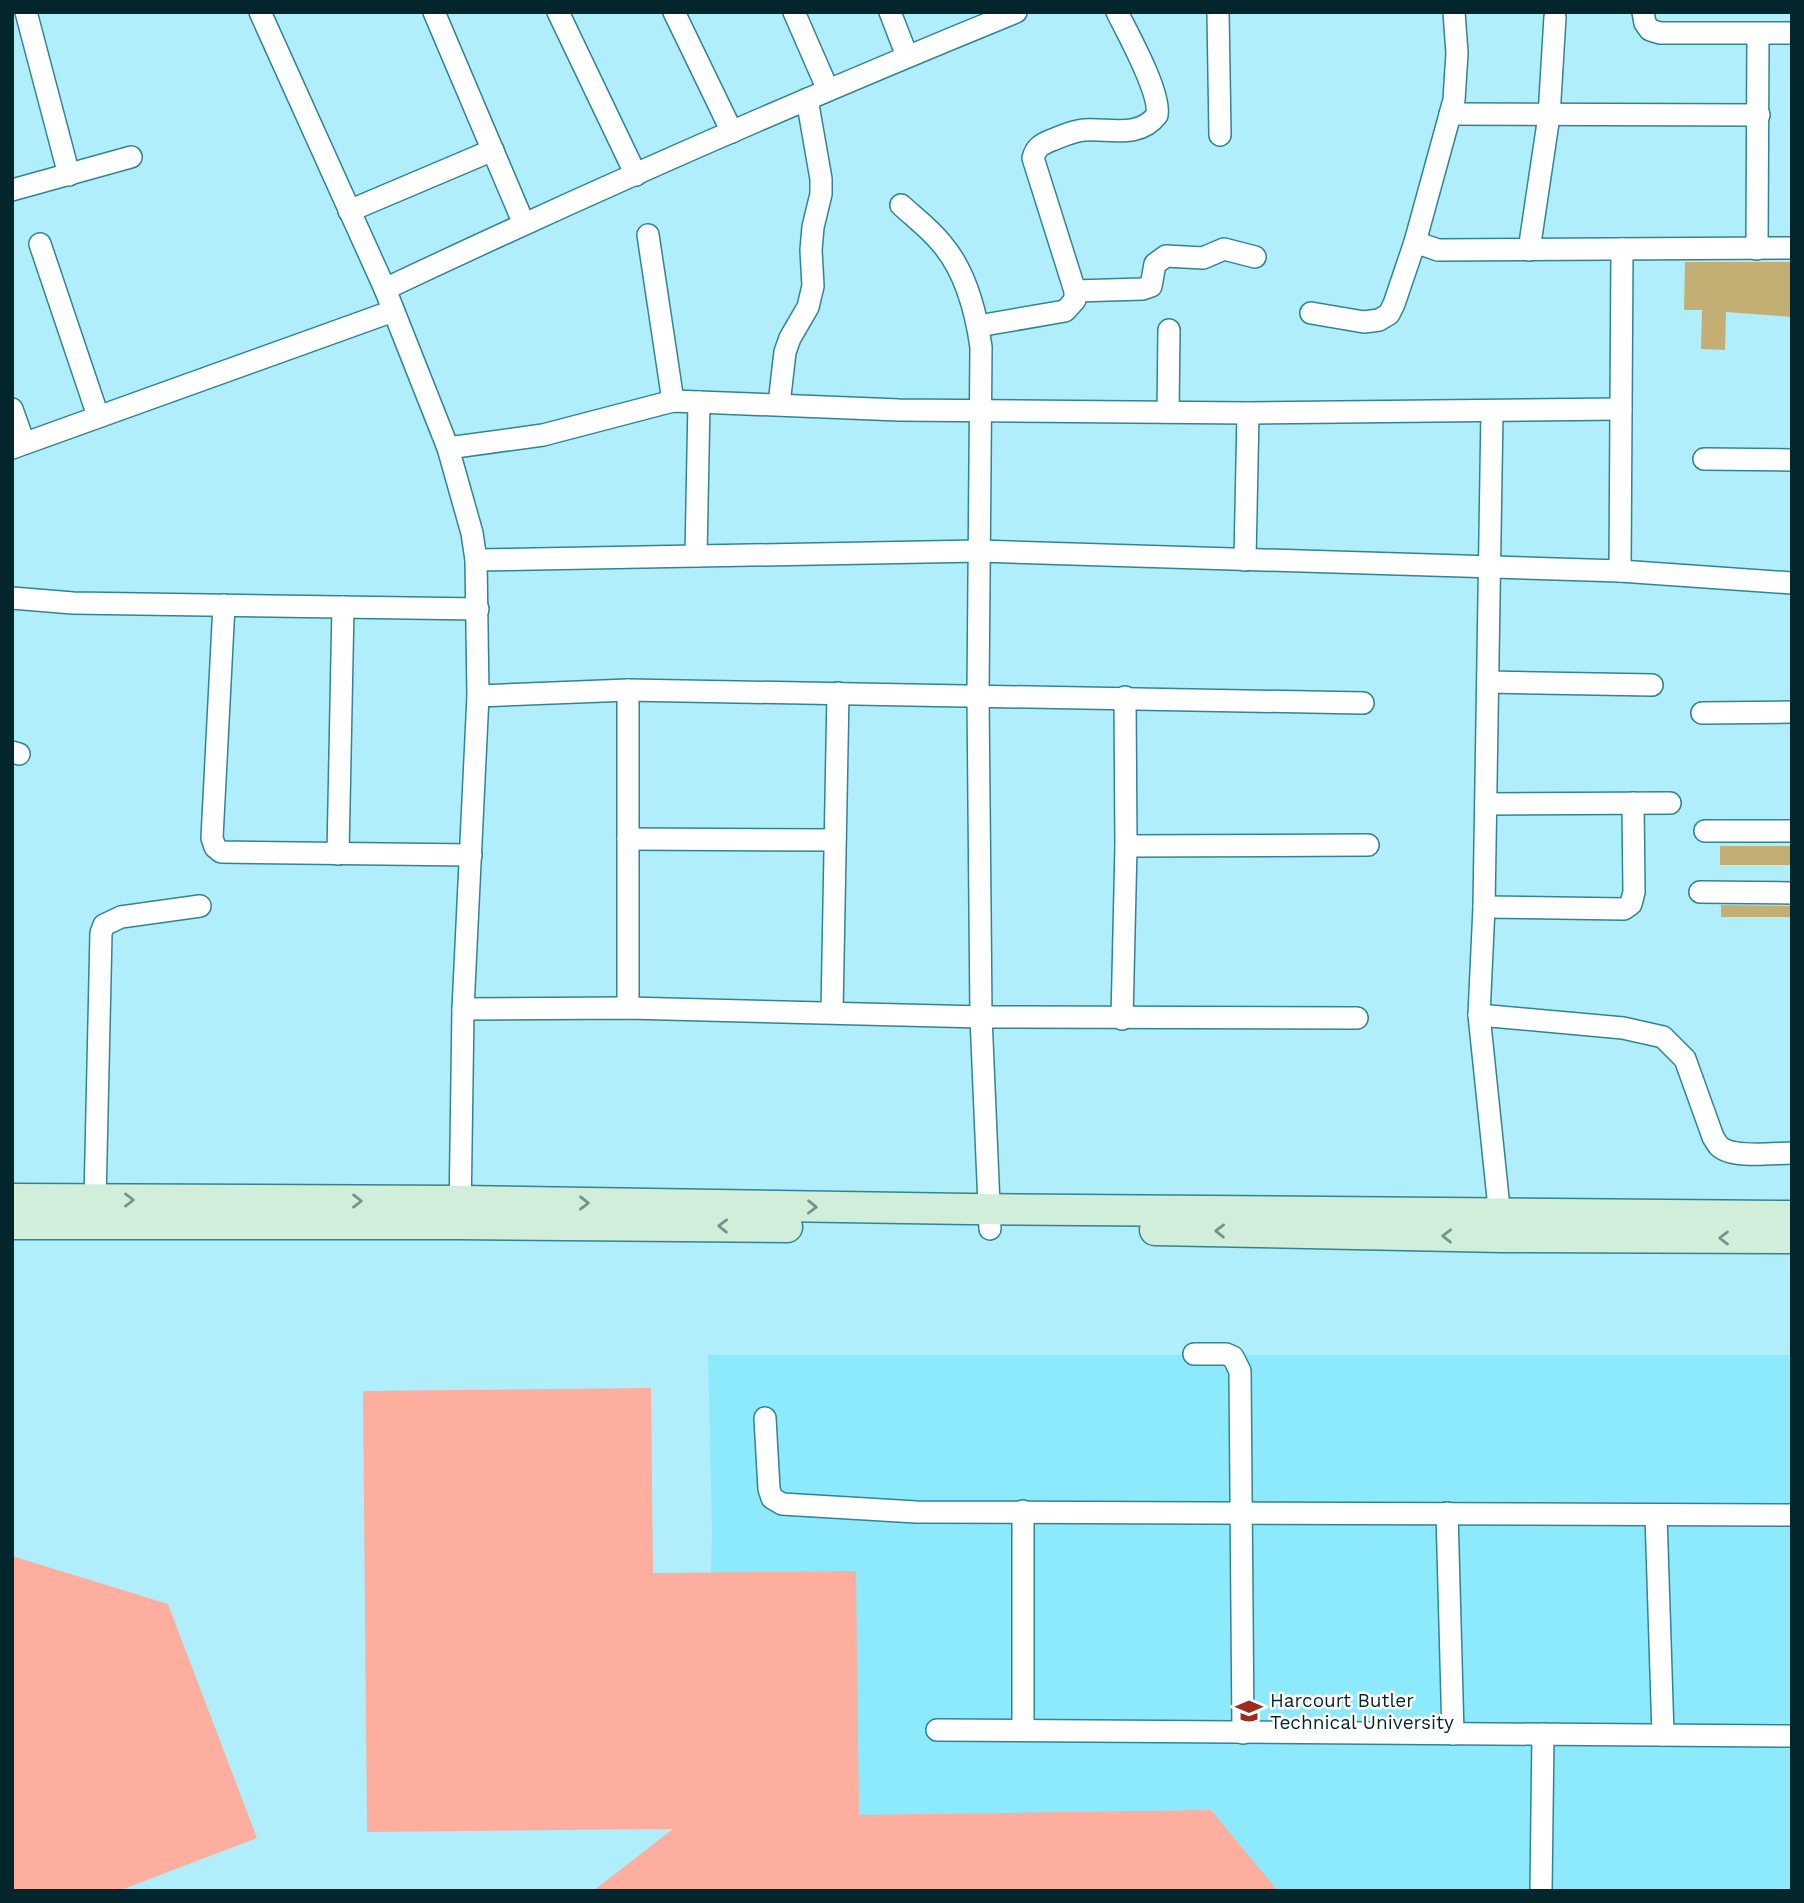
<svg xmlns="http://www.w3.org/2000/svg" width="1804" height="1903" font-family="'Work Sans',sans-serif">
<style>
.built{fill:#8deafd}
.green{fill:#fdae9e}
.building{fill:#c3af73}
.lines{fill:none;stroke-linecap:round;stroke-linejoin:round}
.street-casing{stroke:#318493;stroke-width:24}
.secondary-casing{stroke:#318493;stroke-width:33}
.street{stroke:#fff;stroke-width:21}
.secondary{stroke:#d1eeda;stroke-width:30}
.oneway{stroke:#74948c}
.labels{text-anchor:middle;stroke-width:5;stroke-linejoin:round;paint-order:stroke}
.poi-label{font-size:19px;fill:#02262c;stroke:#fff;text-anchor:start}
</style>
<rect width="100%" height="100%" fill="#b0eefc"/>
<path class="built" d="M 708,1355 L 1792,1355 L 1792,1891 L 702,1891 L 712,1531 Z"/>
<g class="green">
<path d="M 651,1388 L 653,1573 L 856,1571 L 859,1815 L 1211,1810 L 1278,1891 L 593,1891 L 673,1829 L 367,1832 L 363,1391 Z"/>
<path d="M 12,1556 L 168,1604 L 257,1838 L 118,1891 L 12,1891 Z"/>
</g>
<g class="building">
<path d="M 1685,262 L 1792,262 L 1792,317 L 1726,312 L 1725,350 L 1701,349 L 1702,310 L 1684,310 Z"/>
<rect x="1720" y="846" width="72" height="19"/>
<path d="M 1721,905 L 1792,906 L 1792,917 L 1721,917 Z"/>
</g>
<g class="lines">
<defs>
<g id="street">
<path d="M 26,12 L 69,175"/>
<path d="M 260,12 L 385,289 L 448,448 L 472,533 L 476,560 L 478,696 L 463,1009 L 460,1215"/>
<path d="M 434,12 L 524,224"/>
<path d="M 558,12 L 636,175"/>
<path d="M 674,12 L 732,132"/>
<path d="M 794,12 L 828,90"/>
<path d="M 890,12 L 907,56"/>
<path d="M 1218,12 L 1220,135"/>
<path d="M 1454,12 L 1457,53 L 1454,100 L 1415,242 L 1438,250 L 1792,248"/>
<path d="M 1643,12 L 1645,23 L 1650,30 L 1660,33 L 1792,33"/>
<path d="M 1450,114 L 1759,115"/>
<path d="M 12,190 L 131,157"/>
<path d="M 901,205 C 915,218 930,229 942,244 C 966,272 976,312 981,347 L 978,695 L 981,1017 L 990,1229"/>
<path d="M 349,211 L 493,150"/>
<path d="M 648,235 L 673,401"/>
<path d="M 40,244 L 98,416"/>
<path d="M 1757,249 L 1758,34"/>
<path d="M 1529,250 L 1549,116 L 1555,17"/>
<path d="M 385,289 C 592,191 803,99 1016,12"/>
<path d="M 1075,291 L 1142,289 L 1151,286 L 1155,264 L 1166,256 L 1203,258 L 1224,249 L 1255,257"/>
<path d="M 1311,313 L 1364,322 L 1379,320 L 1389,314 L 1394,304 L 1415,242"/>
<path d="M 978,326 L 1065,311 L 1075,300 L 1075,291 L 1033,158 C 1036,147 1042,144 1052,140 C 1062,136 1073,131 1084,130 C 1109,128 1139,139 1157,115 C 1161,93 1128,34 1117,12"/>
<path d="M 779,404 L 785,352 L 790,338 L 808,307 L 813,286 L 811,250 L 813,227 L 821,194 L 821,179 L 807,99"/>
<path d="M 12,409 L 24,443"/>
<path d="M 1492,411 L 1484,907 L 1479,1015 L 1501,1227"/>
<path d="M 1168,412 L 1169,330"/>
<path d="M 12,448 L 393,311"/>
<path d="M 448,448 L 543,435 L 673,401 L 899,410 L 1248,413 L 1621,409"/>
<path d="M 1704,459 L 1792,460"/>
<path d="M 696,556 L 699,402"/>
<path d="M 476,560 L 979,551 L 1620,571 L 1792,583"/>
<path d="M 1245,560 L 1248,413"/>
<path d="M 1620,571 L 1622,249"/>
<path d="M 12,598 L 73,603 L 478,609"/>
<path d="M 224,605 L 212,838 L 215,847 L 221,852 L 471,855"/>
<path d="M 1488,682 L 1652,685"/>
<path d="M 478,696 L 628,690 L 1363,703"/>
<path d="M 1702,713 L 1792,712"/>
<path d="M 12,752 L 19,754"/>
<path d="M 1486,804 L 1670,803"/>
<path d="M 1705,831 L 1792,831"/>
<path d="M 628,839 L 835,840"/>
<path d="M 1126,846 L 1368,845"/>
<path d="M 338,854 L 343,607"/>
<path d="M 1700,892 L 1792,893"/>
<path d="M 1484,907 L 1624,909 L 1631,904 L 1634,892 L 1633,803"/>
<path d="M 628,1008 L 628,690"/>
<path d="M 463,1009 L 628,1008 L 981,1017 L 1357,1018"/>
<path d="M 832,1012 L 838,693"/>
<path d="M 1479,1015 L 1623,1028 L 1663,1037 L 1685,1059 L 1713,1137 C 1715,1140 1717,1144 1719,1146 C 1732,1159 1774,1153 1792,1153"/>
<path d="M 1122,1019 L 1126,846 L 1125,697"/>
<path d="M 95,1200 L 101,933 L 104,925 L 121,917 L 200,906"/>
<path d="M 1194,1354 L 1226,1354 L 1233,1357 L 1240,1371 L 1243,1733"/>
<path d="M 765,1418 L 769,1489 L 772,1498 L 782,1504 L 916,1512 L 1792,1515"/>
<path d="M 1023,1511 L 1023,1730"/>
<path d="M 1447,1513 L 1453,1734"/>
<path d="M 1656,1515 L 1663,1735"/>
<path d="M 937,1730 L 1792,1736"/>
<path d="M 1541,1891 L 1543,1734"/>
</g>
<g id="secondary">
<path d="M 12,1199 L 461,1201 L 968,1209 L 1792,1216"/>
<path d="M 12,1224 L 460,1224 L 787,1227"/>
<path d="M 1155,1230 L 1502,1237 L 1792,1238"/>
</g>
</defs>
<use href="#street" class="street-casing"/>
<use href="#secondary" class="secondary-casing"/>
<use href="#street" class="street"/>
<use href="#secondary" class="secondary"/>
</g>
<defs><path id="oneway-chevron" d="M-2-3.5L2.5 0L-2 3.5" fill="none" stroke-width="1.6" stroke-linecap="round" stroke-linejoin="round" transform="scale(1.75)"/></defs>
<g class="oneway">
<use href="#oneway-chevron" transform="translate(129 1200)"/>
<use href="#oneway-chevron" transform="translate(357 1201)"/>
<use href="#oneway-chevron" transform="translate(584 1203) rotate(1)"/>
<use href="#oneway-chevron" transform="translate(812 1207) rotate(1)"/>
<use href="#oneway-chevron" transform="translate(723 1226) rotate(-179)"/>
<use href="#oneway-chevron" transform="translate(1220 1231) rotate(-179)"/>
<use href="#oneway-chevron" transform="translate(1447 1236) rotate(-179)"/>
<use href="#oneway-chevron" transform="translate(1724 1238) rotate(-180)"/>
</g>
<defs>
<symbol id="university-bare" viewBox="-9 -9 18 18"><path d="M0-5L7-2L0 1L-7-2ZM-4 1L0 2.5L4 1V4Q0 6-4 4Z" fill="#982e1c" stroke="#fff" stroke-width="2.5" paint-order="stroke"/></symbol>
</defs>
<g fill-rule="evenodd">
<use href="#university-bare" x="1230" y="1692" width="38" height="38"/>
</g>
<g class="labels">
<g class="poi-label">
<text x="1270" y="1707">Harcourt Butler<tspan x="1270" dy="22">Technical University</tspan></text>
</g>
</g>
<rect width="1804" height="1903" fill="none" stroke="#02262c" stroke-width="28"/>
</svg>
